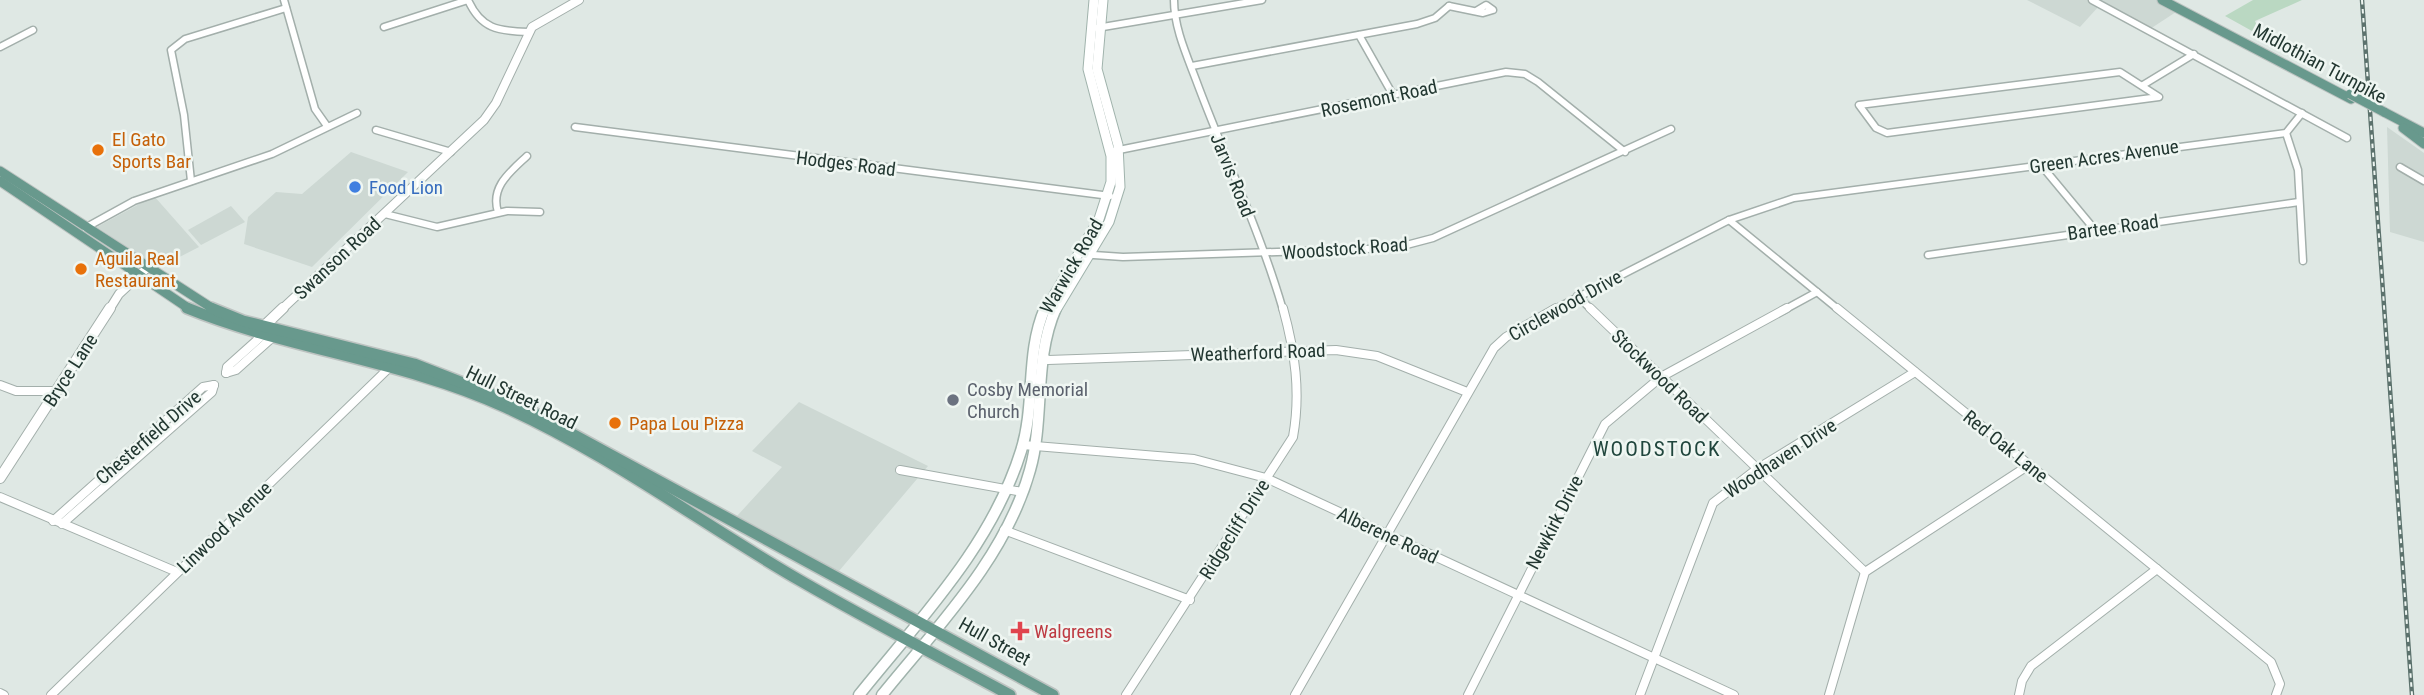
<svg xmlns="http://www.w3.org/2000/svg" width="2424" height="695" font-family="'Roboto Condensed',sans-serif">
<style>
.built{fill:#cdd8d3}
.green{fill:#bad8c2}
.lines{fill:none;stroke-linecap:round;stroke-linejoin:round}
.minor-far1-casing{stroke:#a3afab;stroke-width:9}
.minor-casing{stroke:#a3afab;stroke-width:10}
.tertiary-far1-casing{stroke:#a3afab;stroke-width:10}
.tertiary-casing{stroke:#a3afab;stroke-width:12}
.secondary-far1-casing{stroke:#a0b3ac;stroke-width:11}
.secondary-casing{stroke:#a0b3ac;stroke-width:13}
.primary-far1-casing{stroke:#bdc3c1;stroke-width:11}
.primary-casing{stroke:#bdc3c1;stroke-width:14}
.minor-far1{stroke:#fff;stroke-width:6}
.minor{stroke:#fff;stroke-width:8}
.tertiary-far1{stroke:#fff;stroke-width:8}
.tertiary{stroke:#fff;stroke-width:10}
.secondary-far1{stroke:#fff;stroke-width:9}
.secondary{stroke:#fff;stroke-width:10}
.primary-far1{stroke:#68998d;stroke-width:9}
.primary{stroke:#68998d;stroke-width:11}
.rail-casing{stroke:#5c726d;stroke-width:4.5}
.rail{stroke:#eff6f2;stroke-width:2;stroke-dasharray:4.5;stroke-linecap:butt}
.primary-bridge-casing{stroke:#bdc3c1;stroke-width:11;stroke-linecap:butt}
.primary-bridge{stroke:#68998d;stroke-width:9}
.food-dot{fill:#e8710a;stroke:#eff6f2;stroke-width:2.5}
.shop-dot{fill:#3f7fe0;stroke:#eff6f2;stroke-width:2.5}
.worship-dot{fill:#6b7280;stroke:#eff6f2;stroke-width:2.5}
.health-dot{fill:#e0444e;stroke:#eff6f2;stroke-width:2.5}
.labels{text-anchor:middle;stroke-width:5;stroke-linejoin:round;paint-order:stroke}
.street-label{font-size:19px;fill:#223731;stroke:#eff6f2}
.food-label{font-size:19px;fill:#c56008;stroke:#eff6f2;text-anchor:start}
.shop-label{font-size:19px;fill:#366cbe;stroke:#eff6f2;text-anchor:start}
.worship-label{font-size:19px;fill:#5b616d;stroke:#eff6f2;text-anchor:start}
.health-label{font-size:19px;fill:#be3a42;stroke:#eff6f2;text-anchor:start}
.neighbourhood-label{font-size:21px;letter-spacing:2px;fill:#20463d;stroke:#eff6f2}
</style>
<rect width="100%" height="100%" fill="#dfe8e4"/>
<g class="built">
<path d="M 2027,0 L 2087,0 L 2099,6 L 2080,27 Z"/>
<path d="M 2097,0 L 2159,0 L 2179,10 L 2150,29 Z"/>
<path d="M 2387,127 L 2424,153 L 2424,242 L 2390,232 Z"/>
<path d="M 351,152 L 408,172 L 312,267 L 244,244 L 248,217 L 276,192 L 302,194 Z"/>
<path d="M 154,196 L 199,247 L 158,268 L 97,227 Z"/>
<path d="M 231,206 L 245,222 L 201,245 L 188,230 Z"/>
<path d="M 799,402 L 928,466 L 839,571 L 737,516 L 782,467 L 752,451 Z"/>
</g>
<path class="green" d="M 2253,0 L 2302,0 L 2255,21 L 2259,31 L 2252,31 L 2225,16 Z"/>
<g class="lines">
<defs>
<g id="minor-far1">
<path d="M 284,0 L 315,109 L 327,126"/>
<path d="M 1174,0 C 1174,30 1189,60 1199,88 C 1227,162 1261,234 1283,310"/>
<path d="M 2092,0 L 2347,138"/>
<path d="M 1449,6 L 1483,13 L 1493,10 L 1486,5 L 1476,11"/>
<path d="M 384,27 L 468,0 C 481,29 498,31 528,32"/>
<path d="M 1097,28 L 1262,0"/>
<path d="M 1359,35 L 1393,95"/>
<path d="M 0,47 L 33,30"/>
<path d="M 1192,66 L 1417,24 L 1435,18 L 1449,6"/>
<path d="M 2120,72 L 2159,97 L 1887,133 L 1876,128 L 1859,105 Z"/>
<path d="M 2143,85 L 2194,54"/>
<path d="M 575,127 L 1110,196"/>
<path d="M 376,130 L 451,152"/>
<path d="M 2286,133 L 2298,170 L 2303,261"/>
<path d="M 1114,151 L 1506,72 L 1525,74 L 1538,82 L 1625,152"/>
<path d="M 2041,165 L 2095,230"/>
<path d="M 2400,167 L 2424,181"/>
<path d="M 191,181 L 184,115 L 171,50 L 185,39 L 286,8"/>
<path d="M 498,212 C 490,187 510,172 527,156"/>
<path d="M 385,214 L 437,227 L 507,211 L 540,212"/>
<path d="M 1729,220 L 1839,310"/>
<path d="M 85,228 L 134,201 L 272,154 L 357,113"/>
<path d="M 1079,254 L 1123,257 L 1395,248 L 1433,238 L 1671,129"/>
<path d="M 1928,255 L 2299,202"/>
<path d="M 1577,296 L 1592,310"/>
<path d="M 1553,310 L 1729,220 L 1794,198 L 2286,133 L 2302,113"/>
<path d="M 1784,310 L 1817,292"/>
</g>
<g id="minor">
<path d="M 1590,308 L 1865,572"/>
<path d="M 1837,308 L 2271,662 L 2280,684 L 2276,695"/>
<path d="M 1043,357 L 1048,360 L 1336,350 L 1377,356 L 1467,392"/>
<path d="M 226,373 L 236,370 L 274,336"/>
<path d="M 226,373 L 227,367 L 265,333"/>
<path d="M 0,385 L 16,391 L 57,391"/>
<path d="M 1023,445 L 1194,459 L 1266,478 L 1734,695"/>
<path d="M 900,470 L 1022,492"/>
<path d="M 0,497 L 177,572"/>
<path d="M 53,521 L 203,387 L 214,385"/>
<path d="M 62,524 L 212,392 L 214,385"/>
<path d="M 1004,530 L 1190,600"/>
<path d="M 0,693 L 4,695"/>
<path d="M 51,695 L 390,367"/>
<path d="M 1126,695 L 1293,437 C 1301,392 1295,352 1283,308"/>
<path d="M 1295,695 L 1494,348 L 1506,337 L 1556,308"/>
<path d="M 1468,695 L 1605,424 L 1661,377 L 1787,308"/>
<path d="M 1640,695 L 1713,503 L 1757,469 L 1915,372"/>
<path d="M 1829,695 L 1865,572 L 2029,465"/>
<path d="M 2019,695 L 2022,681 L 2031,666 L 2157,569"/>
</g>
<g id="tertiary-far1">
<path d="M 109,310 L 119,294 L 147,268"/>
<path d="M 281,310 L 484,120 L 496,103 L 532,27 L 579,0"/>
</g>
<g id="tertiary">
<path d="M 260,330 L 283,308"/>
<path d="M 0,478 L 110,308"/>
</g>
<g id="secondary-far1">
<path d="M 1045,310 L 1099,219 L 1111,182 L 1111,156 L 1088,69 L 1094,0"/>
<path d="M 1056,310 L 1109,222 L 1120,187 L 1118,145 L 1097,69 L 1103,0"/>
</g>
<g id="secondary">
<path d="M 859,695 C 920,619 992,545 1021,451 C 1036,404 1025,354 1045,308"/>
<path d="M 882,695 C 937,627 1006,557 1030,470 C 1045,417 1033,360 1056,308"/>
</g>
<g id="primary-far1">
<path d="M 2162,0 L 2351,99"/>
<path d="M 2384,112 L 2424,133"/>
<path d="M 2403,128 L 2424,144"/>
<path d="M 0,171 L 215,310"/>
<path d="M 0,181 L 191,310"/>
</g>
<g id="primary">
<path d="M 187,308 C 290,350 403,360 505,407 C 609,454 702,524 801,581 C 870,621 940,657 1010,695"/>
<path d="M 211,308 L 243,321 L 414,364 L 517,404 L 1053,695"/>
</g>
</defs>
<use href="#minor-far1" class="minor-far1-casing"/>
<use href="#minor" class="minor-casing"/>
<use href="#tertiary-far1" class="tertiary-far1-casing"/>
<use href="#tertiary" class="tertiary-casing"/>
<use href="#secondary-far1" class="secondary-far1-casing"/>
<use href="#secondary" class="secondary-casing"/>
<use href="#primary-far1" class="primary-far1-casing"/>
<use href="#primary" class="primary-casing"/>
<use href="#minor-far1" class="minor-far1"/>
<use href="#minor" class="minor"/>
<use href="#tertiary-far1" class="tertiary-far1"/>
<use href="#tertiary" class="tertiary"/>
<use href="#secondary-far1" class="secondary-far1"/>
<use href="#secondary" class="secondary"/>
<use href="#primary-far1" class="primary-far1"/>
<use href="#primary" class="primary"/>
<defs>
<path id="rail" d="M 2362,0 L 2412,695"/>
</defs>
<use href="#rail" class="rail-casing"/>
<use href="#rail" class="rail"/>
<defs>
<path id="primary-bridge" d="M 2350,94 L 2384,112"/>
</defs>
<use href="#primary-bridge" class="primary-bridge-casing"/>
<use href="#primary-bridge" class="primary-bridge"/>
</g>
<g class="food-dot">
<circle cx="98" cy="150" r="7"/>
<circle cx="81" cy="269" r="7"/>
<circle cx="615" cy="423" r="7"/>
</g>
<circle class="shop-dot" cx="355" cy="187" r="7"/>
<circle class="worship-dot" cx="953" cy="400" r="7"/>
<path class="health-dot" d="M1016.5 620.5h7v7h7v7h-7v7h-7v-7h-7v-7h7z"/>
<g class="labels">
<g class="street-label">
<text transform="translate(2320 63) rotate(28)" y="7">Midlothian Turnpike</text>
<text transform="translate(1379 98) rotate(-12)" y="7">Rosemont Road</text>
<text transform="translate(2104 156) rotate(-8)" y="7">Green Acres Avenue</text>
<text transform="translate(846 163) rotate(7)" y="7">Hodges Road</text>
<text transform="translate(1233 175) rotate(68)" y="7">Jarvis Road</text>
<text transform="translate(2113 227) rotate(-8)" y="7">Bartee Road</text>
<text transform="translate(1345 248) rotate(-4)" y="7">Woodstock Road</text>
<text transform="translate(337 258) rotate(-43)" y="7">Swanson Road</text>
<text transform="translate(1071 266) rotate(-60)" y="7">Warwick Road</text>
<text transform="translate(1565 305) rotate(-29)" y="7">Circlewood Drive</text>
<text transform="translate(1258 352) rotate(-2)" y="7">Weatherford Road</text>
<text transform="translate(70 370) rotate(-57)" y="7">Bryce Lane</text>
<text transform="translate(1660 376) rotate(44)" y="7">Stockwood Road</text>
<text transform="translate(522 397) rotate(26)" y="7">Hull Street Road</text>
<text transform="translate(148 437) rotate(-41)" y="7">Chesterfield Drive</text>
<text transform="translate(2006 446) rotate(39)" y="7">Red Oak Lane</text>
<text transform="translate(1780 458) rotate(-33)" y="7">Woodhaven Drive</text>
<text transform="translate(1554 522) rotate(-63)" y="7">Newkirk Drive</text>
<text transform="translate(224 527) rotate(-44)" y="7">Linwood Avenue</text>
<text transform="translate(1234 529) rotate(-58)" y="7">Ridgecliff Drive</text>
<text transform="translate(1388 535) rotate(25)" y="7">Alberene Road</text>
<text transform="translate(995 641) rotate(29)" y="7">Hull Street</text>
</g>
<g class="food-label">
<text x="112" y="146">El Gato<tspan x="112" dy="22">Sports Bar</tspan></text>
<text x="95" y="265">Aguila Real<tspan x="95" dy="22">Restaurant</tspan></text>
<text x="629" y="430">Papa Lou Pizza</text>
</g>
<g class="shop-label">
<text x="369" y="194">Food Lion</text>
</g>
<g class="worship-label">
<text x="967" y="396">Cosby Memorial<tspan x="967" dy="22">Church</tspan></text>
</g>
<g class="health-label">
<text x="1034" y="638">Walgreens</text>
</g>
<g class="neighbourhood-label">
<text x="1657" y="456">WOODSTOCK</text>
</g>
</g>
</svg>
